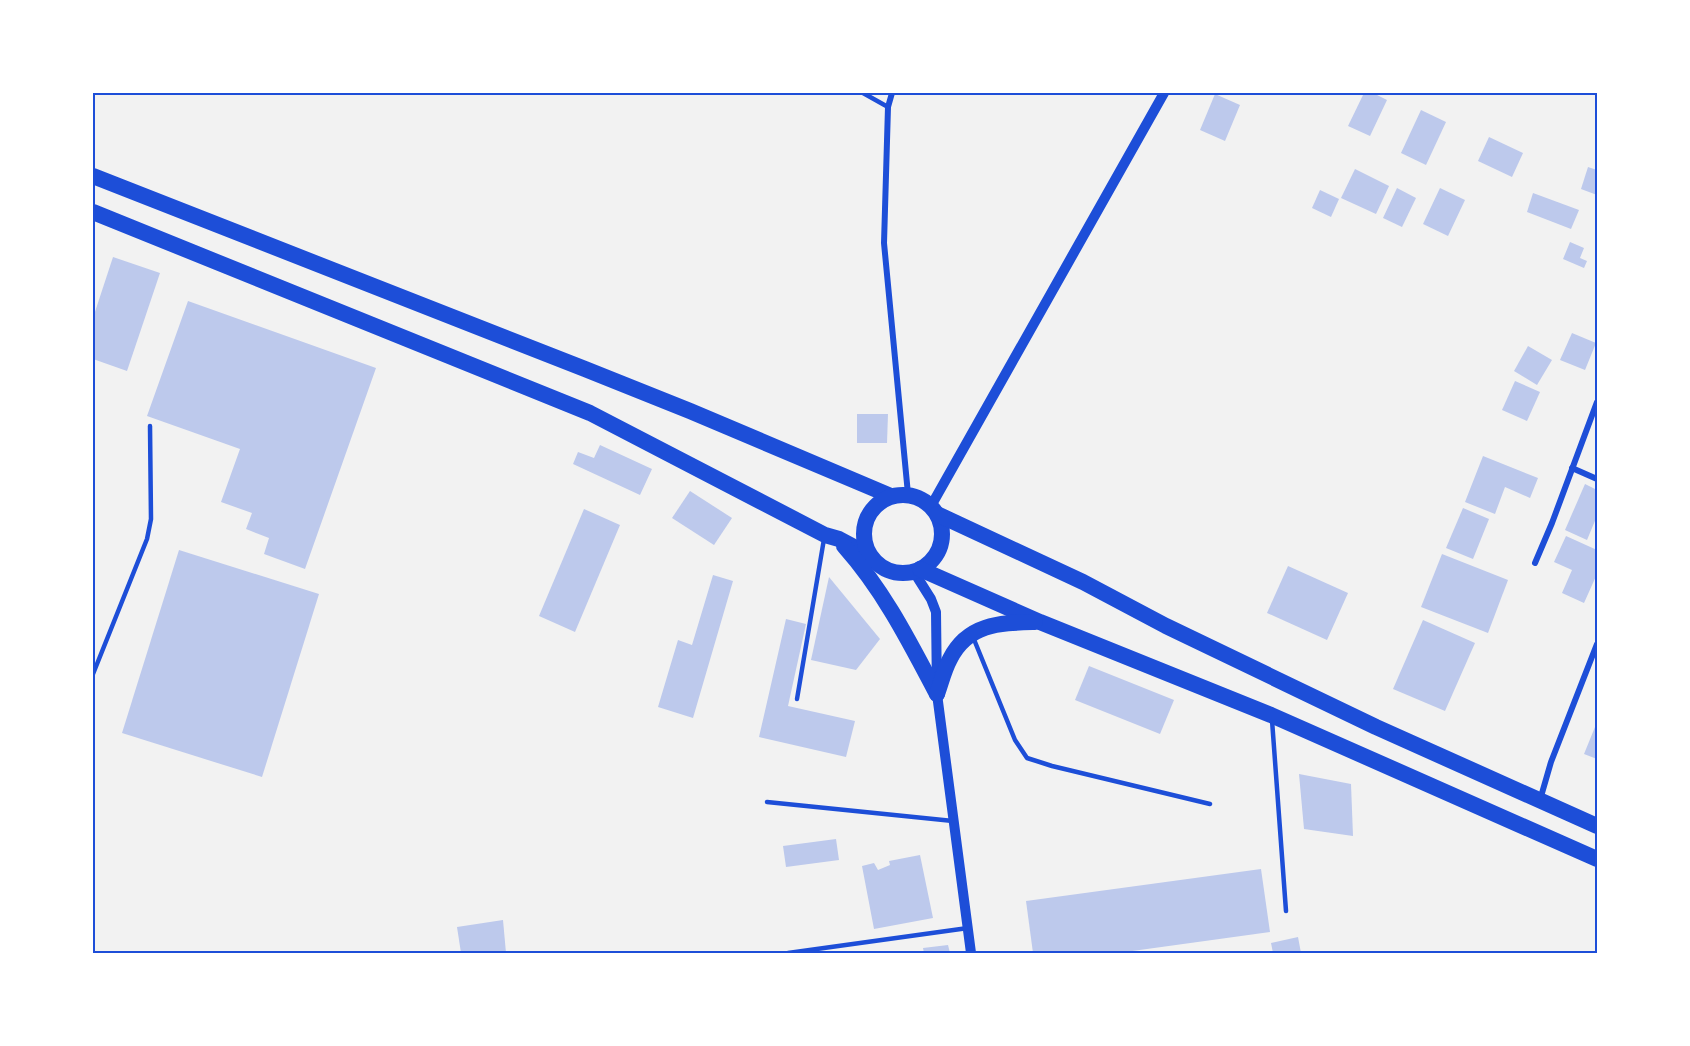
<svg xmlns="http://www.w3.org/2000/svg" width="1690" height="1046" font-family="'IBM Plex Sans',sans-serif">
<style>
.building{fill:#bdc9ec}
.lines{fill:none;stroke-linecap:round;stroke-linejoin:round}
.service{stroke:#1d4ed8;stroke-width:4.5}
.minor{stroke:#1d4ed8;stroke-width:6}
.tertiary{stroke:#1d4ed8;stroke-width:10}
.trunk{stroke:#1d4ed8;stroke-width:16}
.neatline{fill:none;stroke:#1d4ed8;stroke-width:2}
</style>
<rect width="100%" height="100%" fill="#f2f2f2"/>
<g class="building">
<path d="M 1364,93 L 1373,93 L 1387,100 L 1370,136 L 1348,126 Z"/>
<path d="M 1215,94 L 1240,105 L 1225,141 L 1200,130 Z"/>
<path d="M 1421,110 L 1446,122 L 1426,165 L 1401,153 Z"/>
<path d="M 1489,137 L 1523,153 L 1512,177 L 1478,161 Z"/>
<path d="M 1588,167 L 1597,170 L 1597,195 L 1581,189 Z"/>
<path d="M 1355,169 L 1389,186 L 1376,214 L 1341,198 Z"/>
<path d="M 1397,188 L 1416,198 L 1402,227 L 1383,218 Z"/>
<path d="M 1440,188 L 1465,200 L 1448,236 L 1423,224 Z"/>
<path d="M 1320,190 L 1339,199 L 1331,217 L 1312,208 Z"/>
<path d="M 1533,193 L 1579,210 L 1571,229 L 1527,212 Z"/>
<path d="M 1570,242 L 1584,248 L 1580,258 L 1587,261 L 1584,268 L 1563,259 Z"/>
<path d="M 113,257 L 160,273 L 127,371 L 93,359 L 93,318 Z"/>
<path d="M 188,301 L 376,368 L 305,569 L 264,554 L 269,538 L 246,529 L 252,513 L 221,502 L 240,449 L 147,416 Z"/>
<path d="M 1572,333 L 1596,343 L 1585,370 L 1560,360 Z"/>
<path d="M 1528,346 L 1552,360 L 1537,385 L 1514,371 Z"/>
<path d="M 1515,381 L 1540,392 L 1527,421 L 1502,410 Z"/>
<path d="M 857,414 L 888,414 L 887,443 L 857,443 Z"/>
<path d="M 600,445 L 652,469 L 640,495 L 573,464 L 578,452 L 594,458 Z"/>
<path d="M 1483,456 L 1538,478 L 1530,498 L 1505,487 L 1495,514 L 1465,502 Z"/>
<path d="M 1585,484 L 1597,490 L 1597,516 L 1587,540 L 1565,530 Z"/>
<path d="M 690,491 L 732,518 L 714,545 L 672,518 Z"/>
<path d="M 1463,508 L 1489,519 L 1473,559 L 1446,548 Z"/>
<path d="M 584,509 L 620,525 L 575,632 L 539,616 Z"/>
<path d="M 1566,536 L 1597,550 L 1597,574 L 1584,603 L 1562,593 L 1572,570 L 1554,562 Z"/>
<path d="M 179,550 L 319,594 L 262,777 L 122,733 Z"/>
<path d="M 1442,554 L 1508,580 L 1488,633 L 1421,607 Z"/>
<path d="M 1288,566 L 1348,593 L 1327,640 L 1267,613 Z"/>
<path d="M 713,575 L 733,581 L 693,718 L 658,707 L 678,640 L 692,645 Z"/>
<path d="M 829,577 L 880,639 L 856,670 L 811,660 Z"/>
<path d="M 786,619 L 806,624 L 788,706 L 855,721 L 846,757 L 759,737 Z"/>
<path d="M 1423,620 L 1475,643 L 1445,711 L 1393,689 Z"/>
<path d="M 1089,666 L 1174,700 L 1160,734 L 1075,700 Z"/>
<path d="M 1597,722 L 1597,759 L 1584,754 Z"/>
<path d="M 1299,774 L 1351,784 L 1353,836 L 1304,829 Z"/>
<path d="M 836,839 L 839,860 L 786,867 L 783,846 Z"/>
<path d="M 920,855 L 933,918 L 874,929 L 862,866 L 874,863 L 878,870 L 890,865 L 889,861 Z"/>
<path d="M 1261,869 L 1270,932 L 1118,953 L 1033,953 L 1026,901 Z"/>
<path d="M 503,920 L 506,953 L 461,953 L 457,927 Z"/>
<path d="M 1298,937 L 1301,953 L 1273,953 L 1271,943 Z"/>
<path d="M 948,945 L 950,953 L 924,953 L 923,948 Z"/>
</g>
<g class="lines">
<g class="service">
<path d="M 863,93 L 888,107"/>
<path d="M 973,637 L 1015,740 L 1027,758 L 1052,766 L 1210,804"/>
<path d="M 93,674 L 147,539 L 151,519 L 150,426"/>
<path d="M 797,699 L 824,539"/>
<path d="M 1272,720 L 1286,911"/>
<path d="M 767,802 L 953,821"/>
<path d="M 788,953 L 968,928"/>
</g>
<g class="minor">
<path d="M 892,93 L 888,107 L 884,243 L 908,494"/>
<path d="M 1572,468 L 1597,479"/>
<path d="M 1535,563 L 1552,523 L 1597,402"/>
<path d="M 1540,800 L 1551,762 L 1597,644"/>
</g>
<g class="tertiary">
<path d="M 931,506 L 1164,93"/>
<path d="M 914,572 L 931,599 L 936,612 L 937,694 L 971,953"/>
</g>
<g class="trunk">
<path d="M 93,176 L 585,369 L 690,411 L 891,496"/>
<path d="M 93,212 L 590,413 L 825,535 L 839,539 L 869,555"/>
<circle cx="903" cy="534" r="39"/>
<path d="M 937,514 L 1083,582 L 1166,626 L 1376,727 L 1597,826"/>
<path d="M 844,546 C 884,591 909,641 937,694"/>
<path d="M 920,569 L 1040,622 L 1271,715 L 1597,859"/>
<path d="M 937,694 C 941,683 944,670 950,659 C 968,623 1001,623 1035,622"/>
</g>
</g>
<rect width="1690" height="1046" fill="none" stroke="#ffffff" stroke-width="189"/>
<rect x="94" y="94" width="1502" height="858" class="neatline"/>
</svg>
